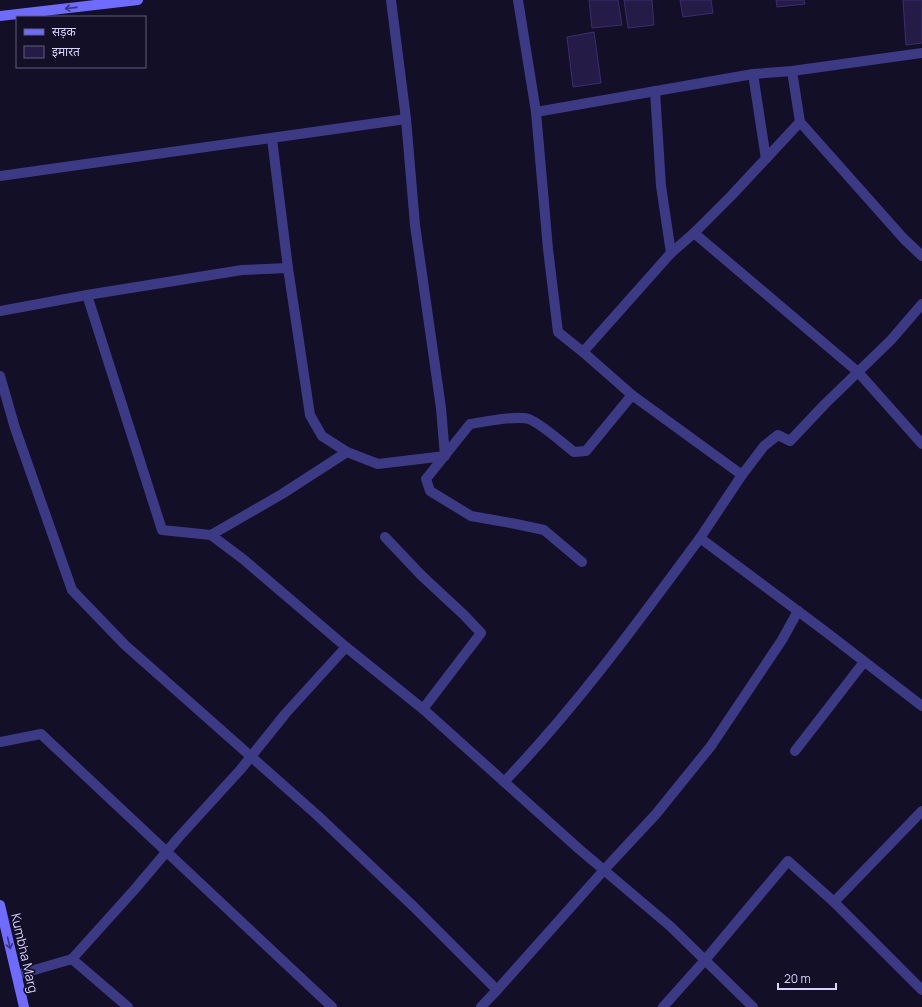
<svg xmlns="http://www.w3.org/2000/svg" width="922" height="1007" font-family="Manrope,'Noto Sans Devanagari',sans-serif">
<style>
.building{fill:#241b47;stroke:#3b2d73}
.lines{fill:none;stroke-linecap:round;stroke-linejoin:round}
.street{stroke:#3d3a85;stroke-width:10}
.secondary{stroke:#6f6bff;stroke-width:10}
.oneway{stroke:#38347d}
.labels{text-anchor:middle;stroke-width:3.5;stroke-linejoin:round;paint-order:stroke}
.street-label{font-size:13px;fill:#d9d4ff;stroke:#130f26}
</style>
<rect width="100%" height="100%" fill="#130f26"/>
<g class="building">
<path d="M 589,0 L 618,0 L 622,25 L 592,28 Z"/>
<path d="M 624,0 L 652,0 L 654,25 L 628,28 Z"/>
<path d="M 680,0 L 711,0 L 713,13 L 683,17 Z"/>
<path d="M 776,0 L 804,0 L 805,4 L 777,7 Z"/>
<path d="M 903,0 L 922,0 L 922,43 L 906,45 Z"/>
<path d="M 594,32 L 601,83 L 573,87 L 567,37 Z"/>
</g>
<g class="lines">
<g class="street">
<path d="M 518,0 L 536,112 L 548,249 L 558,332 L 583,352 L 671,253 L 694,233 L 732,195 L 800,122 L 792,71"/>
<path d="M 753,74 L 766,159"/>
<path d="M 655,91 L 661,186 L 671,253"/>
<path d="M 536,112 L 753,74 L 792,71 L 922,53"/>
<path d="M 800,122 L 904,239 L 922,256"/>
<path d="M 272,139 L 288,268"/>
<path d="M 0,176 L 406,119"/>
<path d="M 694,233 L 858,372 L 922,444"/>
<path d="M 87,295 L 162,530 L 211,535 L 243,559 L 346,647 L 423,709 L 579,849 L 670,926 L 753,1007"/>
<path d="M 0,311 L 87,295 L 242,270 L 288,268 L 310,415 L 322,436 L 347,452"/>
<path d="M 0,376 L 15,428 L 72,590 L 125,645 L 317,815 L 414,907 L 497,990 L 481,1007"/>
<path d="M 632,395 L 742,475"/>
<path d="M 211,535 L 282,494 L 347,452 L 378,464 L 445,456 L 441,408 L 415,225 L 406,119 L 391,0"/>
<path d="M 385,537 L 421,575 L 464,615 L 481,633 L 423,709"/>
<path d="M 700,538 L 742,475 L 764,446 L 778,435 L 790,441 L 825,404 L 891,340 L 922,304"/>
<path d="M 582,562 L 544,530 L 516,524 L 471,516 L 430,491 L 426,479 L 470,424 C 484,422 516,415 529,419 C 543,425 561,442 574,452 L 586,451 L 632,395 L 583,352"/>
<path d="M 0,742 L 41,734 L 332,1007"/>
<path d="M 795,751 L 864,662"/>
<path d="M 504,782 C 576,707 638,622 700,538 L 826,632 L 922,706"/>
<path d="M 834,902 L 922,811"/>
<path d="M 72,959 L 135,889 L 179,837 L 241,769 L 286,713 L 346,647"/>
<path d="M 17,975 L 72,959 L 128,1007"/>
<path d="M 497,990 L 604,870 L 656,814 L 711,746 L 782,640 L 798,611"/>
<path d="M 663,1007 L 705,960 L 788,861 L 834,902 L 922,990"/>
</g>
<g class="secondary">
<path d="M 0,16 L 138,0"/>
<path d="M 0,905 L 24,1007"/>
</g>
</g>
<defs><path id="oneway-shaft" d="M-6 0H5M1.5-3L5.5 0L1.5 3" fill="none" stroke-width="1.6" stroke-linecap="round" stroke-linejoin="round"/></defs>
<g class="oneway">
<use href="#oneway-shaft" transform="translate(71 8) rotate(174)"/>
<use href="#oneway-shaft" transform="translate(9 943) rotate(76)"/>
</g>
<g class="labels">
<g class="street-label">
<text transform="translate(25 953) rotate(77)" y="5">Kumbha Marg</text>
</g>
</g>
<rect x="16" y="16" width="130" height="52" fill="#130f26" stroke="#625e7d"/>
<rect x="24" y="29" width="20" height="6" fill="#6f6bff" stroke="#625e7d"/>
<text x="52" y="36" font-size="12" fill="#d9d4ff">सड़क</text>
<rect x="24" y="46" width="20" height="12" fill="#241b47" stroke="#625e7d"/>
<text x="52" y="56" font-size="12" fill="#d9d4ff">इमारत</text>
<path d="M778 983v6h58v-6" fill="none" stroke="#d9d4ff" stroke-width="2"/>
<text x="784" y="983" font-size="12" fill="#d9d4ff" stroke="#130f26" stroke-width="3" paint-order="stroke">20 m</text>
</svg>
